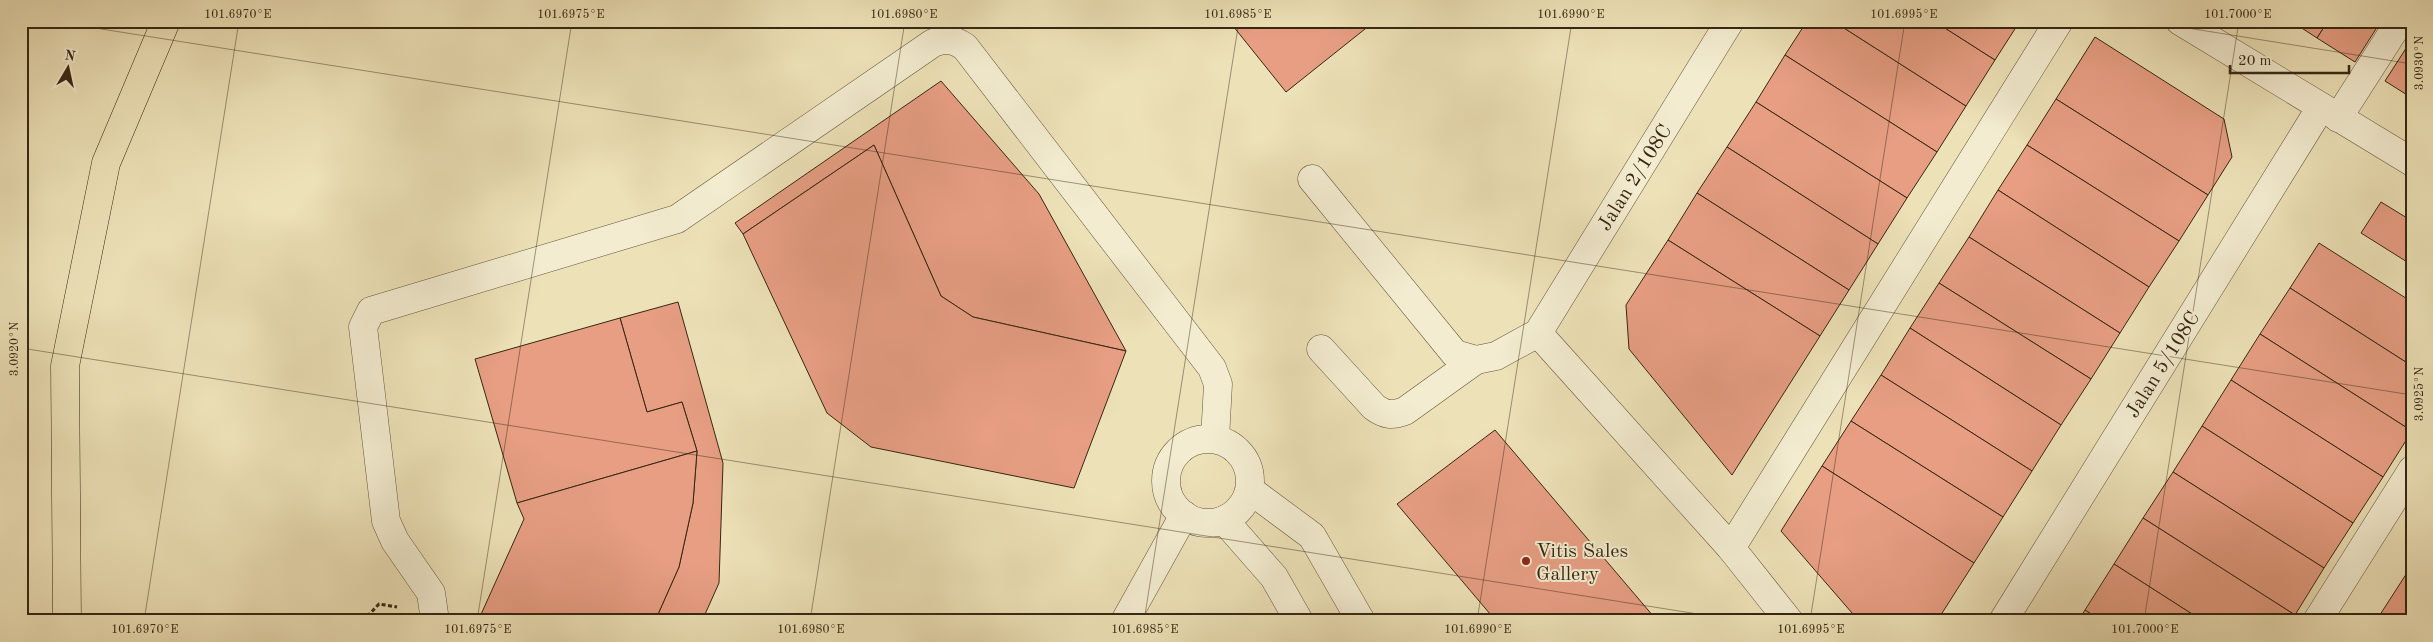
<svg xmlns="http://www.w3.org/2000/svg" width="2433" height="642" font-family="'Old Standard TT',serif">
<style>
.building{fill:#e79e83;stroke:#362712}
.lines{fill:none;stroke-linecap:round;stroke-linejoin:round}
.minor-casing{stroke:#64563b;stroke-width:29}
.highway-casing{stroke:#362712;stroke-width:29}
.path{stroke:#362712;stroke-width:3;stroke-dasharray:4 2.5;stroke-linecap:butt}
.minor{stroke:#f3ecd0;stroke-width:28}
.highway{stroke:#ede1b7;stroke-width:28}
.ticks{fill:none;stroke:#362712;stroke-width:1;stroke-opacity:0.45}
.poi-dot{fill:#8f2418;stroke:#f3ecd0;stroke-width:2}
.labels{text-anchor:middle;stroke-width:4;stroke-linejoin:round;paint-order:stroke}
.street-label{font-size:20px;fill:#362712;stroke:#f3ecd0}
.poi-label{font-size:20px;fill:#362712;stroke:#f3ecd0;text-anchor:start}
.neatline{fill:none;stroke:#362712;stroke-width:2}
.ticks-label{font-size:12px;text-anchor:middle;fill:#362712}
</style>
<rect width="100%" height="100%" fill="#ede1b7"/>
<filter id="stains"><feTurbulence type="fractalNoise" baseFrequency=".004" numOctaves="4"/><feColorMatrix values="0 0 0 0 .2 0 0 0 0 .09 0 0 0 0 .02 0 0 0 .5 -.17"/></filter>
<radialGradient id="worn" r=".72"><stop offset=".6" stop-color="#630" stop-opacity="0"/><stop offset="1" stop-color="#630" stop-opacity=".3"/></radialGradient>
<g class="building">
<path d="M 1229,21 L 1375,21 L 1286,92 Z"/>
<path d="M 1807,21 L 1833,21 L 1966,106 L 1937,152 L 1785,55 Z"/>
<path d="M 1833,21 L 1934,21 L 1995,60 L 1966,106 Z"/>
<path d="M 1934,21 L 2020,21 L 1995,60 Z"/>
<path d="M 2291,21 L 2328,21 L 2317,38 Z"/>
<path d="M 2328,21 L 2381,21 L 2355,62 L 2317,38 Z"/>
<path d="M 2095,37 L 2224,119 L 2232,157 L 2208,195 L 2056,99 Z"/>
<path d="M 2412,39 L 2412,98 L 2385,81 Z"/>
<path d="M 1785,55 L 1937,152 L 1907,198 L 1756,102 Z"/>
<path d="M 941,81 L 1039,194 L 1126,351 L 973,317 L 941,296 L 874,145 L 743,234 L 735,223 Z"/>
<path d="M 2056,99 L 2208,195 L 2179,241 L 2027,145 Z"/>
<path d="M 1756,102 L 1907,198 L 1878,244 L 1727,147 Z"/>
<path d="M 874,145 L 941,296 L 973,317 L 1126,351 L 1074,488 L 871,447 L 827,413 L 743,234 Z"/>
<path d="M 2027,145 L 2179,241 L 2149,287 L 1998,190 Z"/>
<path d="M 1727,147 L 1878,244 L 1849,290 L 1697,193 Z"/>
<path d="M 1998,190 L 2149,287 L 2120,333 L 1969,237 Z"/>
<path d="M 1697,193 L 1849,290 L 1820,336 L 1668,240 Z"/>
<path d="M 2381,202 L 2412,221 L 2412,265 L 2361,233 Z"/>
<path d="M 1969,237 L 2120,333 L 2091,379 L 1939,283 Z"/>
<path d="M 1668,240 L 1820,336 L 1732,475 L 1629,349 L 1626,305 Z"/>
<path d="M 2319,243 L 2412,302 L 2412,366 L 2290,288 Z"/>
<path d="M 1939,283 L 2091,379 L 2061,425 L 1910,328 Z"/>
<path d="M 2290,288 L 2412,366 L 2412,431 L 2260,334 Z"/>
<path d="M 678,302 L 723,463 L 719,583 L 702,621 L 655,621 L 679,567 L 693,503 L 697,451 L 682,402 L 647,412 L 620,318 Z"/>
<path d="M 620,318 L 647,412 L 682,402 L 697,451 L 517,503 L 475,359 Z"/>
<path d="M 1910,328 L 2061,425 L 2032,471 L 1881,375 Z"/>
<path d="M 2260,334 L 2412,431 L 2383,477 L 2231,380 Z"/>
<path d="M 1881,375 L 2032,471 L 2003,517 L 1851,421 Z"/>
<path d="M 2231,380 L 2383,477 L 2353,523 L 2202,426 Z"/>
<path d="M 1851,421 L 2003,517 L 1974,563 L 1822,466 Z"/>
<path d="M 2202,426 L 2353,523 L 2324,568 L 2173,472 Z"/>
<path d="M 1495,430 L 1654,617 L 1650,621 L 1496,621 L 1397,504 Z"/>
<path d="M 697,451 L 693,503 L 679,567 L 655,621 L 478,621 L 524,519 L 517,503 Z"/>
<path d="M 1822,466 L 1974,563 L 1937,621 L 1859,621 L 1781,531 Z"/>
<path d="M 2173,472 L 2324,568 L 2295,615 L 2143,518 Z"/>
<path d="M 2143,518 L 2295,615 L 2291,621 L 2203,621 L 2114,564 Z"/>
<path d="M 2114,564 L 2203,621 L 2102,621 L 2085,610 Z"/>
<path d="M 2412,565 L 2412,621 L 2376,621 Z"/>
<path d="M 2085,610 L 2102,621 L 2078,621 Z"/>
</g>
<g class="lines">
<defs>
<g id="minor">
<path d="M 2180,21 L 2412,162"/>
<path d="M 2338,118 L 2400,21"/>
<path d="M 1312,179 L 1455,354 L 1476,360 L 1496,356 L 1538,333 L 1730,21"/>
<path d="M 1538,333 L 1731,548 L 1789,621"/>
<path d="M 1321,349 L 1374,407 C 1385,415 1392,416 1405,411 L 1476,360"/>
<circle cx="1208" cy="481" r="42"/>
<path d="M 1250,490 L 1312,536 L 1361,621"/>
<path d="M 1224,520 L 1274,577 L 1299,621"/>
<path d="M 1731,548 L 2059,21"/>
<path d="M 435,621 L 431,593 L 395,541 L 386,521 L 363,327 L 371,311 L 677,219 L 933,43 C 946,38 953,39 965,47 L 1212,368 L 1218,384 L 1215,439"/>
<path d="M 1125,621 L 1184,515"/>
<path d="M 2003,621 L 2321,107"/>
<path d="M 2317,621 L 2412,470"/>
</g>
<path id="highway" d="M 67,621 L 65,366 L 106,163 L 166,21"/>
</defs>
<use href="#minor" class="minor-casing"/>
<use href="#highway" class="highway-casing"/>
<path class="path" d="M 363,621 L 379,604 L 397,607"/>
<use href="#minor" class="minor"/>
<use href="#highway" class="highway"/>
</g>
<path class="ticks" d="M 51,21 L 2412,395M 2144,21 L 2412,64M 21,348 L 1742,621M 144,621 L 239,21M 477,621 L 572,21M 810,621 L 905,21M 1144,621 L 1239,21M 1477,621 L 1572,21M 1810,621 L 1905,21M 2144,621 L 2239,21"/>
<circle class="poi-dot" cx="1526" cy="561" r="5"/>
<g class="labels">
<g class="street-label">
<text transform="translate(1634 177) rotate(-58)" y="7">Jalan 2/108C</text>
<text transform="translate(2162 364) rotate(-58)" y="7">Jalan 5/108C</text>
</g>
<g class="poi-label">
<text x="1536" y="557">Vitis Sales<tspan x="1536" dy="23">Gallery</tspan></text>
</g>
</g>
<rect width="2433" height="642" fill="none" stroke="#ede1b7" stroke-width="55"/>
<g transform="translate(68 68) rotate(9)" stroke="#f3ecd0" stroke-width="4" paint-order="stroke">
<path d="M0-4L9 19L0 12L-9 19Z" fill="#362712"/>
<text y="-8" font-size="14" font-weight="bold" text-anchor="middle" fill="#362712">N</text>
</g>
<path d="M2230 65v8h119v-8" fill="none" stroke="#362712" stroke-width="2.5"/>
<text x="2238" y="65" font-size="15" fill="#362712" stroke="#f3ecd0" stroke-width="4" paint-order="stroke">20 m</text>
<rect x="28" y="28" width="2378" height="586" class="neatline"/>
<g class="ticks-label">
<text x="238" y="18">101.6970°E</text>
<text x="571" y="18">101.6975°E</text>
<text x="904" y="18">101.6980°E</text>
<text x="1238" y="18">101.6985°E</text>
<text x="1571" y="18">101.6990°E</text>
<text x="1904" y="18">101.6995°E</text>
<text x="2238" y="18">101.7000°E</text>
<text transform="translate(2419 63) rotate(-90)" y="4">3.0930°N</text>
<text transform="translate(14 349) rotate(-90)" y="4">3.0920°N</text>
<text transform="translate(2419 394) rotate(-90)" y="4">3.0925°N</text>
<text x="145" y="633">101.6970°E</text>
<text x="478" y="633">101.6975°E</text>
<text x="811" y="633">101.6980°E</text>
<text x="1145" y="633">101.6985°E</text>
<text x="1478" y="633">101.6990°E</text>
<text x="1811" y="633">101.6995°E</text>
<text x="2145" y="633">101.7000°E</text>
</g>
<rect width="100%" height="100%" filter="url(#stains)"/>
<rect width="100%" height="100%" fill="url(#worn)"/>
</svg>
